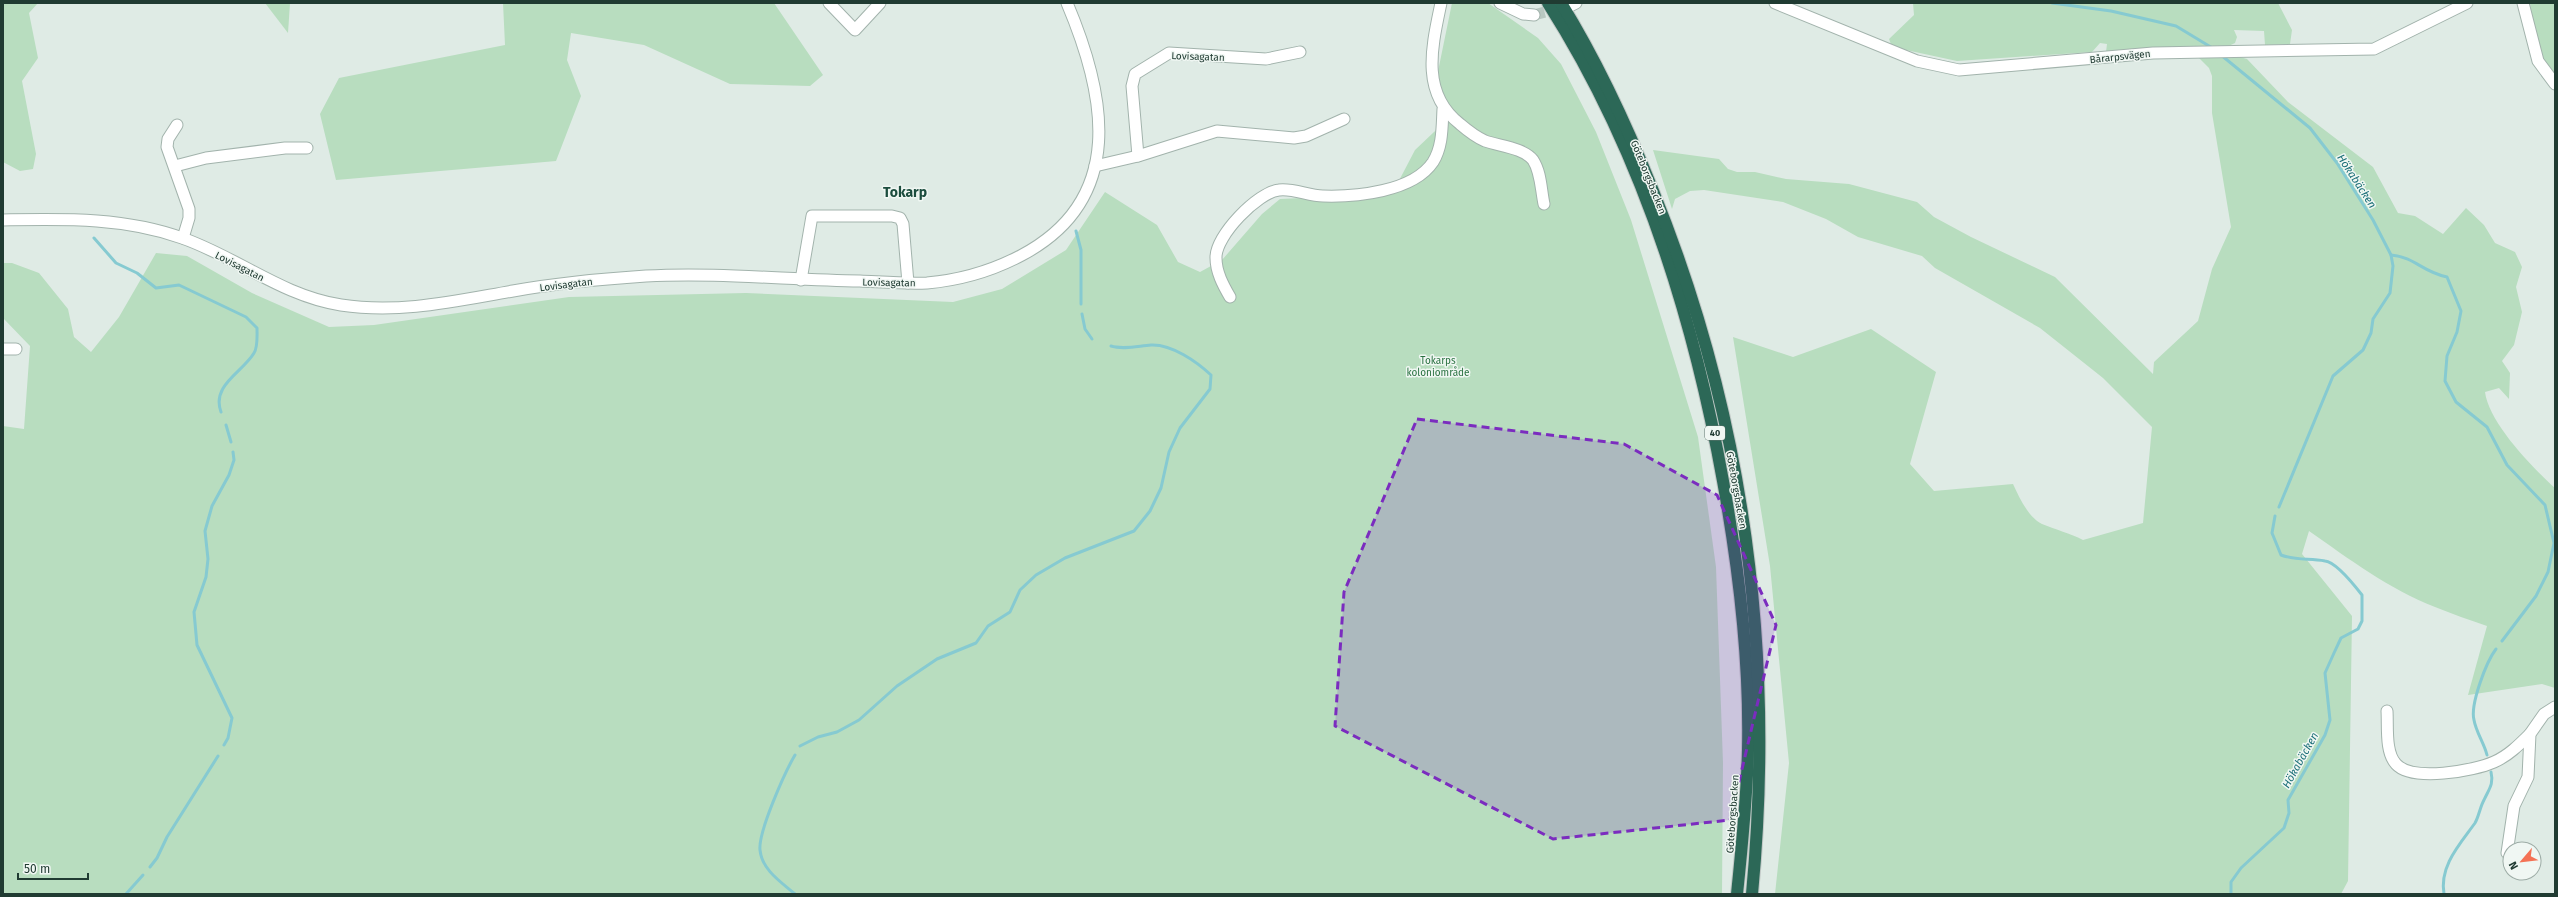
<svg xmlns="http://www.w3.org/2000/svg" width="2558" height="897" font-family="'Fira Sans',sans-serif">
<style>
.green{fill:#b8ddbf}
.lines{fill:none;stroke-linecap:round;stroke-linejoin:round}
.stream{stroke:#86cad1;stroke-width:3}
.minor-tunnel{stroke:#b9c8c1;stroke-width:11;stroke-dasharray:11 5.5;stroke-linecap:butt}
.minor-casing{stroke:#a2b3ac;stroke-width:13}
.highway-casing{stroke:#c1c8c6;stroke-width:14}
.minor{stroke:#fff;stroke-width:11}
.highway{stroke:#2c6857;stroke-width:12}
.marked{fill:#7b2cbf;fill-opacity:0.2;stroke:#7b2cbf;stroke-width:3;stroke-dasharray:8 5;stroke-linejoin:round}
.labels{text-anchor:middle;stroke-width:3;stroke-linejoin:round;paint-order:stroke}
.shield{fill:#f0f7f3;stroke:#5e736c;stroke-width:1}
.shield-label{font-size:9px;font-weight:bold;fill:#203b32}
.street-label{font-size:10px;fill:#203b32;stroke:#f0f7f3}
.park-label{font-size:10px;fill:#2a7241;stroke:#f0f7f3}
.water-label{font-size:11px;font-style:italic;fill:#1a6e77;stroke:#f0f7f3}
.district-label{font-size:14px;font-weight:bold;fill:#1c4d3e;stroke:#f0f7f3}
</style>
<rect width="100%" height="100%" fill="#dfebe5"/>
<g class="green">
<path d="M 3,3 L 38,3 L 29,13 L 38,58 L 22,81 L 36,154 L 33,169 L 20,171 L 3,162 Z"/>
<path d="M 265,3 L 290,3 L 288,33 Z"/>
<path d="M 503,3 L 774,3 L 823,75 L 810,86 L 730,84 L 644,45 L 571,33 L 567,60 L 581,96 L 556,161 L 336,180 L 320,114 L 339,78 L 505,45 Z"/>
<path d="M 1452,3 L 1488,3 L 1538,38 L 1561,64 L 1596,132 L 1631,220 L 1698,437 L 1716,567 L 1723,763 L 1722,894 L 3,894 L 3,426 L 24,429 L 30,346 L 3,318 L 3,263 L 12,263 L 39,273 L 68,309 L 74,337 L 91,352 L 119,317 L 156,253 L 187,256 L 252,293 L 329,327 L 374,325 L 569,297 L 746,293 L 953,302 L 1002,289 L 1066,250 L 1105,192 L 1157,225 L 1178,262 L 1200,272 L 1222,260 L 1262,214 L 1280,199 L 1392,194 L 1415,150 L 1453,114 L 1435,86 Z"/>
<path d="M 1913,3 L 2278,3 L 2292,30 L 2290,44 L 2265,45 L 2264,31 L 2234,30 L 2237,37 L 2235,43 L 2218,51 L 2222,58 L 2240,57 L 2247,59 L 2288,102 L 2373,167 L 2398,213 L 2415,216 L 2443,234 L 2466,208 L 2484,225 L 2495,243 L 2515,252 L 2522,267 L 2516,287 L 2522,312 L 2514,345 L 2502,361 L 2510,373 L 2509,399 L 2499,388 L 2485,392 C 2489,423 2532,467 2555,488 L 2555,688 L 2542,684 L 2468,695 L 2487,626 C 2470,620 2452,614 2435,607 C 2389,589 2349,559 2309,531 L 2302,554 L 2352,616 L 2348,881 L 2341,894 L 1775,894 L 1789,763 L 1770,566 L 1733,337 L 1793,357 L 1871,329 L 1936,372 L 1910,464 L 1934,491 L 2013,484 C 2019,497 2028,517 2042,524 C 2056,530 2070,533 2083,540 L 2143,523 L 2152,427 L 2103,378 L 2040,328 L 1935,268 L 1922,256 L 1858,237 L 1826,219 L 1783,202 L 1704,190 L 1690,191 L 1675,199 L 1672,209 L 1653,150 L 1719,159 L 1728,169 L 1737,172 L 1755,172 L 1786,179 L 1849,184 L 1917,202 L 1934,217 L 1971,237 L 2055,277 L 2153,374 L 2154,362 L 2198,321 L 2212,269 L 2231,227 L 2212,113 L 2212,76 L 2209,68 L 2192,51 L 2106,52 L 2107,44 L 2100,43 L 2092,52 L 1957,61 L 1892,47 L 1889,39 L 1914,15 Z"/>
<path d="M 2530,3 L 2555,3 L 2555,78 L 2538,52 Z"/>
</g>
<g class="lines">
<g class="stream">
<path d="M 2052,3 L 2111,11 L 2176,26 L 2214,49"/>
<path d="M 2221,55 L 2310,128 L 2337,163 L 2373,220 L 2391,255 L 2393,266 L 2390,293 L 2373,319 L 2371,333 L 2363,350 L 2333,376 L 2279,507"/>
<path d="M 1076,231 L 1081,250 L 1081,304"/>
<path d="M 94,238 L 116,263 L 137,273 L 156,288 L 179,285 L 246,317 L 257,328 C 257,335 258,347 254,353 C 243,372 211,385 221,412"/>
<path d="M 2391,255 C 2415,257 2422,272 2447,277 L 2461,311 L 2457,332 L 2447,356 L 2445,381 L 2456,402 L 2487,427 L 2507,465 L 2545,505 L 2554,543 L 2548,572 L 2536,596 L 2502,641"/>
<path d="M 1082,314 L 1085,329 L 1092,339"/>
<path d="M 226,425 L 231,442"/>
<path d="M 224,745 L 228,738 L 232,718 L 197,645 L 194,612 L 206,577 L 208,559 L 205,531 L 212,506 L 229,475 L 234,460 L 233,452"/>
<path d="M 800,746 L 818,737 L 837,732 L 859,720 L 897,686 L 937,659 L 976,643 L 988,626 L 1010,612 L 1020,590 L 1036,575 L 1065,558 L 1134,531 L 1150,511 L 1161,488 L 1169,452 L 1180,428 L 1210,389 L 1211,375 C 1197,362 1172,344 1151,345 C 1138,346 1123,350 1111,346"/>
<path d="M 795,755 C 785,772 758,832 760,850 C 762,870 781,882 795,894"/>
<path d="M 2487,755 C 2484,743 2476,732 2474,720 C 2470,705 2486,662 2496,649"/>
<path d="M 150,867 L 157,858 L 167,837 L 218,756"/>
<path d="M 126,894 L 143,875"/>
<path d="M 2231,894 L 2231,882 L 2241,868 L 2284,828 L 2289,813 L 2288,800 L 2325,735 L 2330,720 L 2325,673 L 2334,653 L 2341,638 L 2358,629 L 2362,621 L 2362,595 C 2355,586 2336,562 2325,561 C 2309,558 2297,561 2281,555 L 2272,533 L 2275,516"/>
<path d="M 2444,894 C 2439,866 2460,844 2475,823 C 2479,816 2480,807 2484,800 C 2489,789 2494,784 2491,772"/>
</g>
<path class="minor-tunnel" d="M 1534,15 L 1560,8"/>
<defs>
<g id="minor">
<path d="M 829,3 L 855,30 L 880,3"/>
<path d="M 1441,3 C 1432,46 1420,93 1460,124 C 1467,130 1476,137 1485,141 C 1499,146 1524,148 1533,160 C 1541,172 1541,190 1544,204"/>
<path d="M 1500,3 L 1523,14 L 1534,15"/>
<path d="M 1775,3 L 1917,61 L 1959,70 L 2153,53 L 2374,49 L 2467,3"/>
<path d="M 2523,3 L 2538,61 L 2555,84"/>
<path d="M 1570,6 L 1576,3"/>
<path d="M 177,125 L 168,139 L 167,147 L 189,209 L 189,218 L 183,238"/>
<path d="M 1138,156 L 1132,86 L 1135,74 L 1169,53 L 1266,59 L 1300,52"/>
<path d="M 175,166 L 206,158 L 285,148 L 307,148"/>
<path d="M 1095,166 L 1138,156 L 1217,131 L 1294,138 L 1306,136 L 1344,119"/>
<path d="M 3,220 C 63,219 124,217 182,238 C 237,257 282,296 341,305 C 400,314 455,301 513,291 C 557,283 601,279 646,276 C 717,272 789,280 860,281 C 882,282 905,284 927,283 C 961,280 992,271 1022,255 C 1127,199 1106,95 1067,3"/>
<path d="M 801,280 L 812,216 L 892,216 L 900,218 L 903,224 L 908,283"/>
<path d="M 1230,297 C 1223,285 1216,272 1216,258 C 1215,236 1258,192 1279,190 C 1293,188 1309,196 1323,196 C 1355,197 1413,192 1433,162 C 1443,146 1442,126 1443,109"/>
<path d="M 3,349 L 16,349"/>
<path d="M 2387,711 C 2388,727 2385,752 2396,764 C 2412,782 2474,771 2494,762 C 2508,756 2519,745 2530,734"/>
<path d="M 2507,853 L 2514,806 L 2528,777 L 2530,734 L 2544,714 L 2555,707"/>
</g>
<g id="highway">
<path d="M 1548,3 C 1640,147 1693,314 1723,481 C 1739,569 1750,660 1748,750 C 1747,798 1742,846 1737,894"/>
<path d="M 1561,3 C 1598,63 1627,126 1653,191 C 1744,416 1775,652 1752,894"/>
</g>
</defs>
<use href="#minor" class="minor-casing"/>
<use href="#highway" class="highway-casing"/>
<use href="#minor" class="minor"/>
<use href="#highway" class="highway"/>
</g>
<path class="marked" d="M 1417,419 L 1624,444 L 1717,495 L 1776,625 L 1730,820 L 1553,839 L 1335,726 L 1344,592 Z"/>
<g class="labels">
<rect class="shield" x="1705" y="426" width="20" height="14" rx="3"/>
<g class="shield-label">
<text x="1715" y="436">40</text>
</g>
<g class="street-label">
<text transform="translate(1198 56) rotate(2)" y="4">Lovisagatan</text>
<text transform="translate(2120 56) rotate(-6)" y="4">Bårarpsvägen</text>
<text transform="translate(1649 177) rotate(68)" y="4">Göteborgsbacken</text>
<text transform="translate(240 266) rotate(27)" y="4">Lovisagatan</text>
<text transform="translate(889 282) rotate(1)" y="4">Lovisagatan</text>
<text transform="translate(566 284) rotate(-7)" y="4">Lovisagatan</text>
<text transform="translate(1737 490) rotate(80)" y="4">Göteborgsbacken</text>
<text transform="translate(1732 814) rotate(-86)" y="4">Göteborgsbacken</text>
</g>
<g class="park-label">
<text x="1438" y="364">Tokarps<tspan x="1438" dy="12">koloniområde</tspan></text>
</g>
<g class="water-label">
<text transform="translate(2357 181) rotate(57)" y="4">Hökabäcken</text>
<text transform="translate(2300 760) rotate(-61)" y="4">Hökabäcken</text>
</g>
<g class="district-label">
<text x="905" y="197">Tokarp</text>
</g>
</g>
<rect width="2558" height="897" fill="none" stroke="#203b32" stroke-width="8"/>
<g transform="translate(2522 861) rotate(242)"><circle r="19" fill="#f0f7f3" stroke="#9daca6"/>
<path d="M0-3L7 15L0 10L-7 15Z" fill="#f47255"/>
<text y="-6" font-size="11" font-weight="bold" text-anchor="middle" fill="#203b32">N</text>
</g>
<path d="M18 873v6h70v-6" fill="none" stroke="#203b32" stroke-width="2"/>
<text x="24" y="873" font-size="12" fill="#203b32" stroke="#f0f7f3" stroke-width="3" paint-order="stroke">50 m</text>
</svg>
